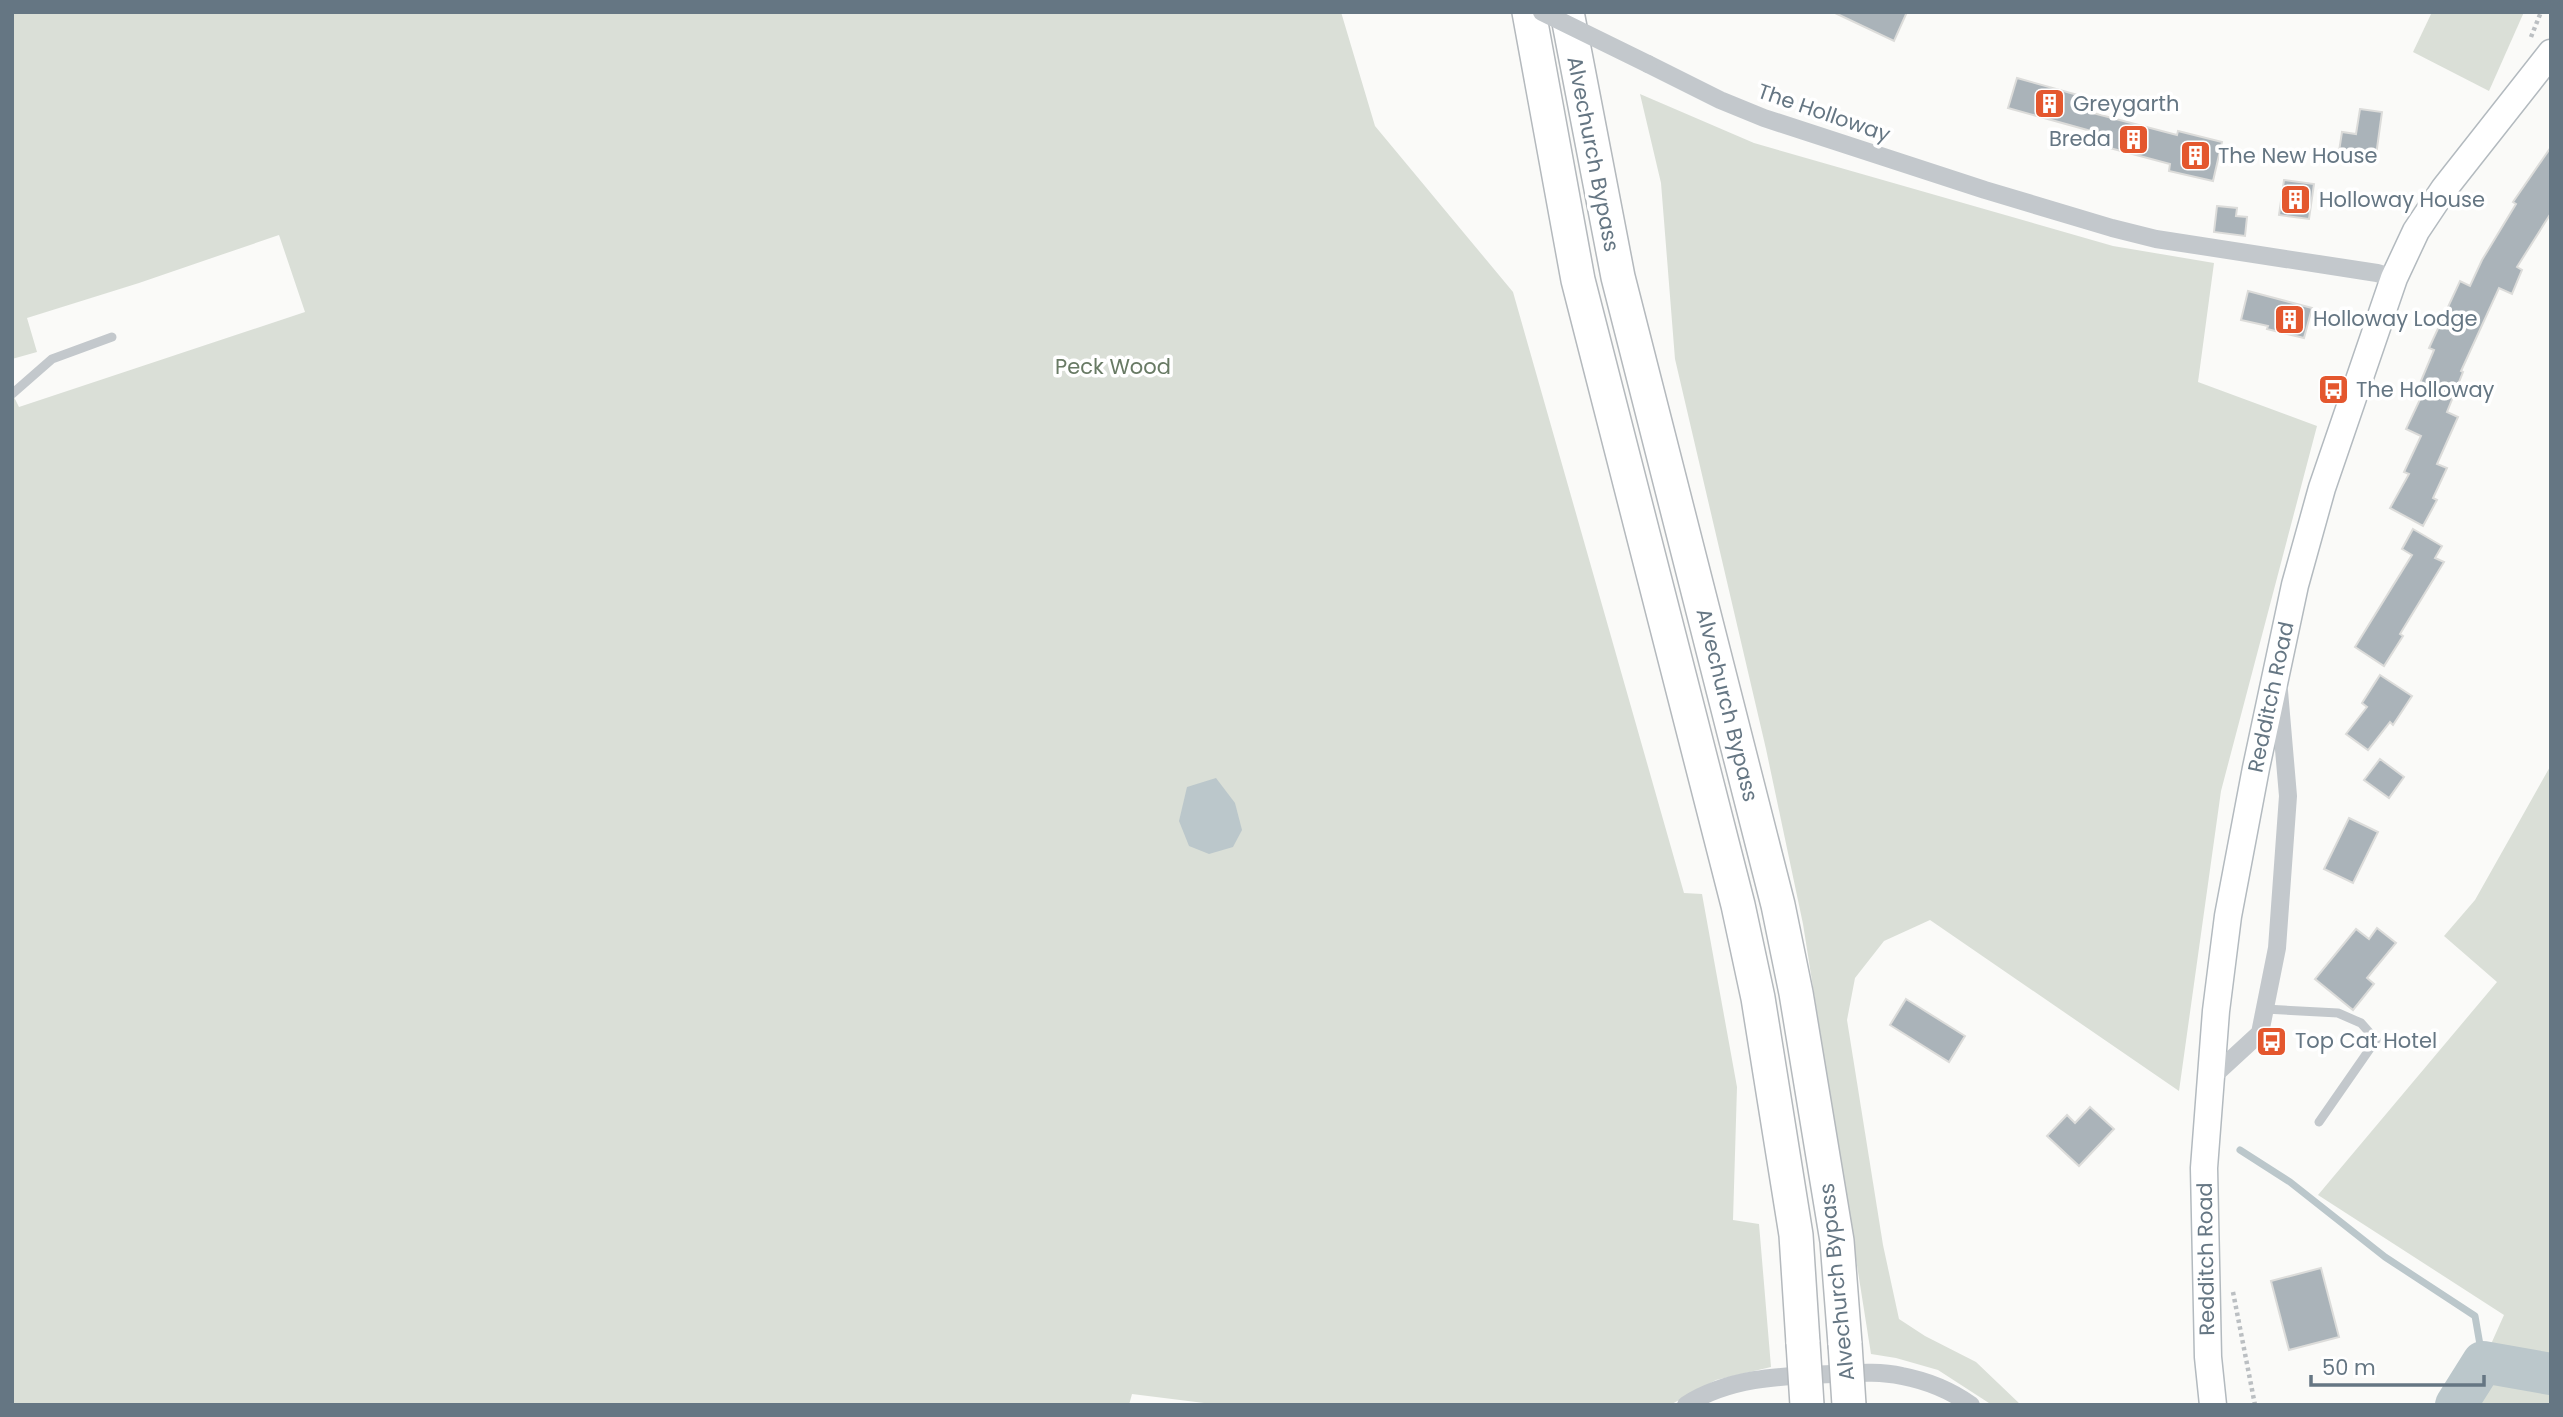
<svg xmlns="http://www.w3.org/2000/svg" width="2563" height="1417" font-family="Poppins,sans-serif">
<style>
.green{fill:#dadfd7}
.water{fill:#bbc7cb}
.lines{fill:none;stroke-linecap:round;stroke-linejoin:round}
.stream{stroke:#bbc7cb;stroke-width:7}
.river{stroke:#bbc7cb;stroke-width:42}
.building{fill:#aab3b9;stroke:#dcdcda;stroke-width:2}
.secondary-casing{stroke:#b3babf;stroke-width:29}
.highway-casing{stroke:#b4b9bd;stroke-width:36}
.path{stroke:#bbbfc2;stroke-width:4.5;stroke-dasharray:3.5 3.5;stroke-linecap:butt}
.lane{stroke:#c3c8cc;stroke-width:9}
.street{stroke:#c3c8cc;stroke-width:18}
.secondary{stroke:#fff;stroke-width:26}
.highway{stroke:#fff;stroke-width:33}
.highway-bridge-casing{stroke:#b4b9bd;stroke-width:36;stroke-linecap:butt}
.street-bridge{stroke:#c3c8cc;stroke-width:18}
.highway-bridge{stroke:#fff;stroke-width:33}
.labels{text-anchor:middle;stroke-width:7;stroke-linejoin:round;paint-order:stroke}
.poi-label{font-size:21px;fill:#657683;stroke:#fff;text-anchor:start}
.street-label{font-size:21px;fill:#657683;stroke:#fff}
.park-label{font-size:21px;fill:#687a64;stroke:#fff}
</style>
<rect width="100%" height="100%" fill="#fafaf8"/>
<g class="green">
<path d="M 16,12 L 1341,12 L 1375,126 L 1513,292 L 1684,893 L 1702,894 L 1737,1087 L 1733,1220 L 1759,1224 L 1771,1367 L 1716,1380 L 1670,1405 L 1220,1405 L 1132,1394 L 1129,1405 L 12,1405 L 12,393 L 19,407 L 305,312 L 279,235 L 139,283 L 27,318 L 37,352 L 12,359 L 12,16 Z"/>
<path d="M 2432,12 L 2524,12 L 2489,91 L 2413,52 Z"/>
<path d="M 1640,94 L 1754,143 L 2113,246 L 2214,263 L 2198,382 L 2317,426 L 2221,791 L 2179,1091 L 1930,920 L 1884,941 L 1855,978 L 1847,1020 L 1883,1245 L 1899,1319 L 1925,1336 L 1976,1362 L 2021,1405 L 1992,1405 L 1938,1370 L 1896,1358 L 1871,1354 L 1803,924 L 1766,749 L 1675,359 L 1661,183 Z"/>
<path d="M 2551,765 L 2551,1405 L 2456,1405 L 2483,1362 L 2504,1315 L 2318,1195 L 2497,982 L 2444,936 L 2475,900 Z"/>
</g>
<path class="water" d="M 1216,778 L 1235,803 L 1242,830 L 1233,847 L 1209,854 L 1189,846 L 1179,821 L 1187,787 Z"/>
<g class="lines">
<path class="stream" d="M 2240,1150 L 2290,1182 L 2385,1257 L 2475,1316 L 2483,1362"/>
<path class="river" d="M 2456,1405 L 2483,1362 L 2551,1374"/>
</g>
<g class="building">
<path d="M 1833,12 L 1907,12 L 1894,41 Z"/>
<path d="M 2017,78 L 2092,99 L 2089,112 L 2177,135 L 2178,131 L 2222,142 L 2213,181 L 2169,171 L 2170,164 L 2106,147 L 2109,136 L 2008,108 Z"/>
<path d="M 2360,109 L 2382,112 L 2375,163 L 2338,158 L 2342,132 L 2356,134 Z"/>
<path d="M 2551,147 L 2551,213 L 2517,267 L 2522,270 L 2512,294 L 2499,288 L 2461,371 L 2463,372 L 2447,412 L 2458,417 L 2437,464 L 2447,468 L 2433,498 L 2437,500 L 2423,526 L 2390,508 L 2409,474 L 2404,472 L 2421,436 L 2406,429 L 2424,391 L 2418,388 L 2434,350 L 2429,348 L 2460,281 L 2470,286 L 2482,260 L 2516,204 L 2513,202 Z"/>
<path d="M 2284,180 L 2314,184 L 2309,219 L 2279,215 Z"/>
<path d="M 2217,206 L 2237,208 L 2236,216 L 2247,217 L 2245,236 L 2214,232 Z"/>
<path d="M 2248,291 L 2312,308 L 2304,338 L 2267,329 L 2268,326 L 2241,320 Z"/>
<path d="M 2413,529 L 2442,546 L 2435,558 L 2444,562 L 2400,634 L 2403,636 L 2384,666 L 2355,647 L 2412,555 L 2402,549 Z"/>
<path d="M 2380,675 L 2412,696 L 2393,725 L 2390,722 L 2368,750 L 2346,734 L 2367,707 L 2362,703 Z"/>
<path d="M 2380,759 L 2404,777 L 2389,798 L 2364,780 Z"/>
<path d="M 2349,818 L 2378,832 L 2353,883 L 2324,869 Z"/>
<path d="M 2377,928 L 2396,943 L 2367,978 L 2374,984 L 2353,1010 L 2315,979 L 2356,929 L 2369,939 Z"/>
<path d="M 1906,999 L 1965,1036 L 1949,1062 L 1890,1025 Z"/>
<path d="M 2090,1107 L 2114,1129 L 2079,1166 L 2047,1136 L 2067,1115 L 2075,1123 Z"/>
<path d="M 2321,1268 L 2339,1337 L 2289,1350 L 2271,1281 Z"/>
</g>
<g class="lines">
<defs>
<path id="secondary" d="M 2213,1405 L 2208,1357 L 2204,1168 L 2216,1011 L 2228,916 L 2256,768 L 2295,585 L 2322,488 L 2394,278 L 2416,231 L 2444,189 L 2551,53"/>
<g id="highway">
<path d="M 1529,12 L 1578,280 L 1738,905 L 1758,998 L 1796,1235 L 1803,1343"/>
<path d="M 1567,12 L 1618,277 L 1778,905 L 1796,993 L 1837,1241 L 1845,1344"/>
</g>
</defs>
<use href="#secondary" class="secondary-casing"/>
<use href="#highway" class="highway-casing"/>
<g class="path">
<path d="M 2531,37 L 2541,12"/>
<path d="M 2233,1292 L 2255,1405"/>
</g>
<g class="lane">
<path d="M 12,394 L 52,359 L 112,337"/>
<path d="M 2265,1009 L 2338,1013 L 2361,1023 L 2376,1040 L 2319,1122"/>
</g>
<g class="street">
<path d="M 1648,64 L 1720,100 L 1764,118 L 1985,190 L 2112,228 L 2156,239 L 2377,273 L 2394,278"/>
<path d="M 2210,1079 L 2260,1033 L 2277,948 L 2288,796 L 2279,691"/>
<path d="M 1686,1405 C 1730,1377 1782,1376 1832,1374 C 1856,1373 1879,1371 1902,1376 C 1928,1381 1950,1390 1971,1405"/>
</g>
<use href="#secondary" class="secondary"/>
<use href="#highway" class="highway"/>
<defs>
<g id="highway-bridge">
<path d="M 1803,1343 L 1807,1405"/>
<path d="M 1845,1344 L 1849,1405"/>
</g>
</defs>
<use href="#highway-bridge" class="highway-bridge-casing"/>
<path class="street-bridge" d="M 1542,12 L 1648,64"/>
<use href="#highway-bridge" class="highway-bridge"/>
</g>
<defs>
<symbol id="building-square" viewBox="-11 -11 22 22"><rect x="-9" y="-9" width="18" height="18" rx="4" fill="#e4572e" stroke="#fff"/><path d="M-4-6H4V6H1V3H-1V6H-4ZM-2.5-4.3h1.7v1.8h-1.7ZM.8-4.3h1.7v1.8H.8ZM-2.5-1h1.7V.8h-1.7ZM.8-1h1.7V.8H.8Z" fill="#fff"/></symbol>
<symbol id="bus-square" viewBox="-11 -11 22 22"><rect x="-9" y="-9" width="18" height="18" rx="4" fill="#e4572e" stroke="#fff"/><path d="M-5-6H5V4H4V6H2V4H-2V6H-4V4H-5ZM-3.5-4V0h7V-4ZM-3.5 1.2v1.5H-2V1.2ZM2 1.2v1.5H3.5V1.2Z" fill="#fff"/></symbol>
</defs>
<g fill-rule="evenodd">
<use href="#building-square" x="2032" y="86" width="35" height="35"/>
<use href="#building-square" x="2116" y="122" width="35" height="35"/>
<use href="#building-square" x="2178" y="138" width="35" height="35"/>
<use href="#building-square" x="2278" y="182" width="35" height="35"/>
<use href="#building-square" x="2272" y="302" width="35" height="35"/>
<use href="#bus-square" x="2316" y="372" width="35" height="35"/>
<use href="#bus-square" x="2254" y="1024" width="35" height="35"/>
</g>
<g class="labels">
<g class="poi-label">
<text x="2073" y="111">Greygarth</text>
<text x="2111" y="146" text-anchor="end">Breda</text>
<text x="2218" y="163">The New House</text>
<text x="2319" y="207">Holloway House</text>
<text x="2313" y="326">Holloway Lodge</text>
<text x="2356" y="397">The Holloway</text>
<text x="2295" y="1048">Top Cat Hotel</text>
</g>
<g class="street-label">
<text transform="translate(1824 113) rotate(19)" y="7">The Holloway</text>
<text transform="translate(1593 154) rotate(79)" y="7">Alvechurch Bypass</text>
<text transform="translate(2271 697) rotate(-78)" y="7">Redditch Road</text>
<text transform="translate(1727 705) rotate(76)" y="7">Alvechurch Bypass</text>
<text transform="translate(2206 1259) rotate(-91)" y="7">Redditch Road</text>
<text transform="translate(1837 1282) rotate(-96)" y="7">Alvechurch Bypass</text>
</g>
<g class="park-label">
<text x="1113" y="374">Peck Wood</text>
</g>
</g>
<rect width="2563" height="1417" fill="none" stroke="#657683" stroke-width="28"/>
<path d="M2311 1375v10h173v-10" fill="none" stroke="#657683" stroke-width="3.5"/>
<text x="2322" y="1375" font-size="21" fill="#657683" stroke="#ffffff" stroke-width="5" paint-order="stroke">50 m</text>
</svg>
